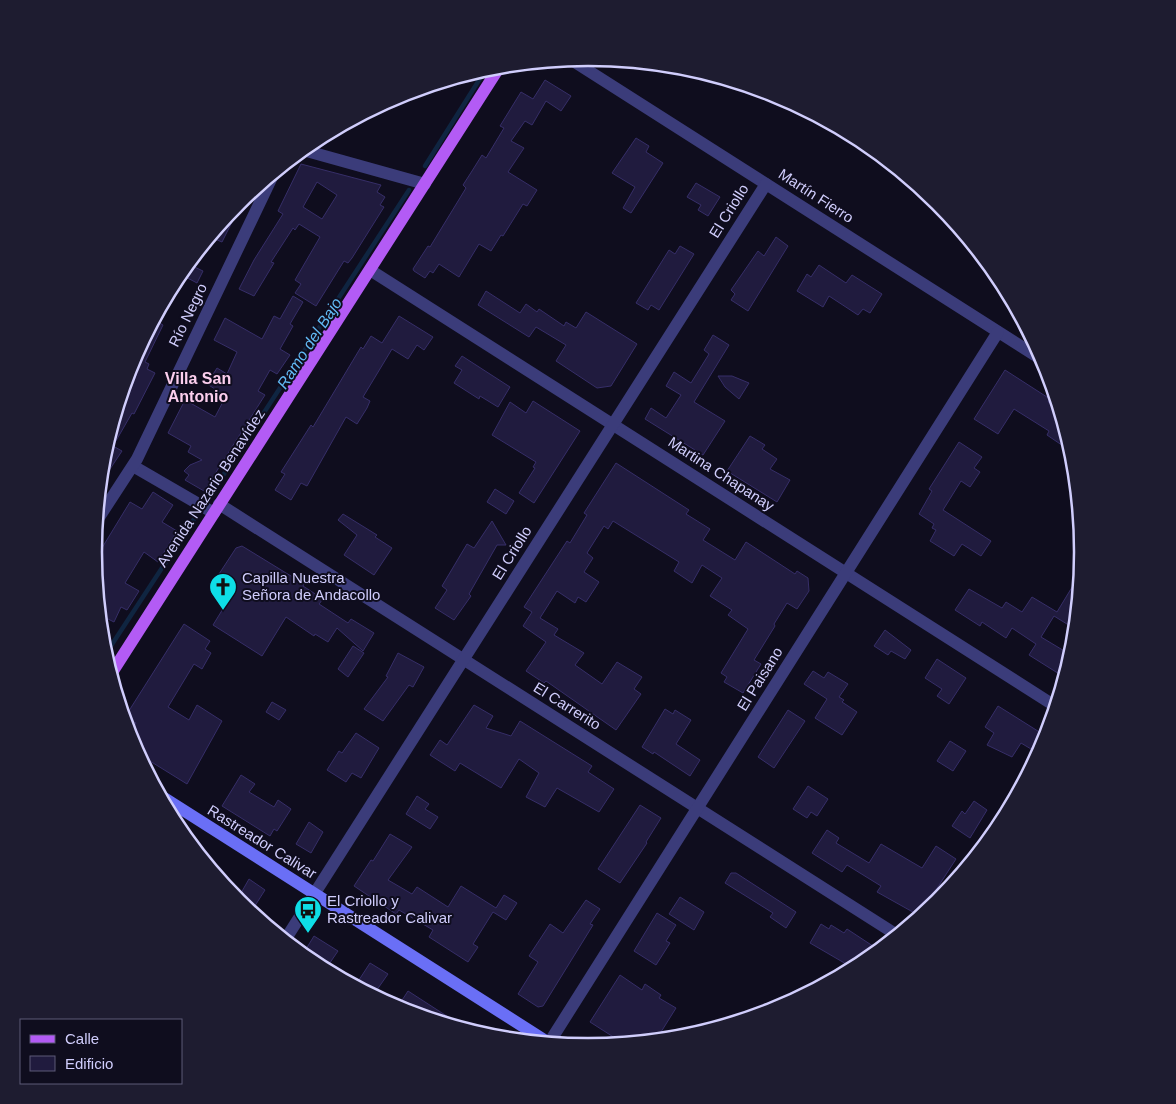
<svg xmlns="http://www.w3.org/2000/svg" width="1176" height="1104" font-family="Arial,sans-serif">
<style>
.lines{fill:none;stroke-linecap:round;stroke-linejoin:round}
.stream{stroke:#0f2541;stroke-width:4.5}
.building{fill:#201b3e;stroke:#362e68;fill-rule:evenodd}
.street{stroke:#3b3c7a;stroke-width:12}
.secondary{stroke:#6a6ff6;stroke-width:12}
.primary{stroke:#b35bf5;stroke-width:12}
.labels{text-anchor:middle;stroke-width:4;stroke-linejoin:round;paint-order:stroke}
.street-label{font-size:15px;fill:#d0cdfc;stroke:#0f0d1e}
.poi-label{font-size:15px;fill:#d0cdfc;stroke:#0f0d1e;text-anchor:start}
.water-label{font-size:16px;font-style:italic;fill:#62baf5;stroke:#0f0d1e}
.neighbourhood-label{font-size:16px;font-weight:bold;fill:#fccfee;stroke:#0f0d1e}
.rim{fill:none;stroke:#d0cdfc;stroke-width:2.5}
</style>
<rect width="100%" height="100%" fill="#0f0d1e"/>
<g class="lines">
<g class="stream">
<path d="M 425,166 L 486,69"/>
<path d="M 209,497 L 409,190"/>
<path d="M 105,655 L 196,516"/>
</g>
</g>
<g class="building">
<path d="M 545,80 L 571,96 L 561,111 L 546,101 L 532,125 L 525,121 L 511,141 L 524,148 L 508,172 L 537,190 L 527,206 L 523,204 L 503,236 L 501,235 L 491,251 L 479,244 L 459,277 L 439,264 L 433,273 L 430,271 L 425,278 L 414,271 L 413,269 L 428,246 L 430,247 L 466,188 L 463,185 L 472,171 L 482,155 L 486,158 L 504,128 L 500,126 L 521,92 L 533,99 Z"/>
<path d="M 636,138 L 649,146 L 646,152 L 663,163 L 631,213 L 623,208 L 635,187 L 612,173 Z"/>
<path d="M 301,164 L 381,185 L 377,192 L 385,197 L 380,205 L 384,207 L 352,258 L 348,263 L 344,261 L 316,306 L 295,293 L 301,284 L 295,280 L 320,237 L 299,224 L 295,230 L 293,228 L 271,262 L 274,263 L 254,296 L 239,289 L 254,260 L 283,214 L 278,211 ZM 317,182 L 337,195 L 322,219 L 303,207 Z"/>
<path d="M 696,183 L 720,197 L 708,216 L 698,210 L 701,205 L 687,197 Z"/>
<path d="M 234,208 L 238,210 L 222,242 L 210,237 Z"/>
<path d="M 776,237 L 788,246 L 748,311 L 731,300 L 735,294 L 731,290 L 758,251 L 764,256 Z"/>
<path d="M 680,246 L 694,254 L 659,310 L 651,305 L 648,310 L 636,303 L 669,250 L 675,254 Z"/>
<path d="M 188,264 L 203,271 L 197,283 L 180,274 Z"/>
<path d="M 819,265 L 846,283 L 852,275 L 882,294 L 870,313 L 863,309 L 858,315 L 829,296 L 823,307 L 797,291 L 807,274 L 811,277 Z"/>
<path d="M 486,291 L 520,313 L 526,304 L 537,312 L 539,309 L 564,326 L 566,322 L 576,328 L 586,312 L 637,344 L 611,386 L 597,388 L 556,361 L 566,345 L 536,327 L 529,337 L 478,305 Z"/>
<path d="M 293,296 L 303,302 L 290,324 L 293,326 L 280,349 L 290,355 L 277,374 L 270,370 L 258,391 L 265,395 L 204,491 L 185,480 L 189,475 L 184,471 L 190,465 L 202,460 L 188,452 L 191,446 L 168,433 L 185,400 L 215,417 L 226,396 L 207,384 L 217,368 L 227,374 L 237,352 L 214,340 L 225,318 L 262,339 L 274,316 L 280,319 Z"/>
<path d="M 399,316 L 433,337 L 424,350 L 417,345 L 408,359 L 392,349 L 363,397 L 370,401 L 367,408 L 357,424 L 346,417 L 307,486 L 301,483 L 291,500 L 275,490 L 285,474 L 281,472 L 311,425 L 313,427 L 361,347 L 363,349 L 371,336 L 382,343 Z"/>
<path d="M 154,320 L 163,325 L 145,362 L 149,364 L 147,369 L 155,373 L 134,414 L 132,413 L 113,446 L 122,451 L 100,484 L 103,455 L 131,362 Z"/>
<path d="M 713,335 L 729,345 L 694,402 L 725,421 L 703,455 L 645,419 L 651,408 L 666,418 L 681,395 L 666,386 L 674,372 L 691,383 L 709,354 L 704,350 Z"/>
<path d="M 462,356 L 510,387 L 498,407 L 480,396 L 479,399 L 454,383 L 462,370 L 455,366 Z"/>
<path d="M 1005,370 L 1050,399 L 1048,402 L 1059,408 L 1072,452 L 1047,435 L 1049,431 L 1014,409 L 998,434 L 974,419 Z"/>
<path d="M 718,376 L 732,376 L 749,383 L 739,399 L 725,387 Z"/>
<path d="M 533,401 L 580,431 L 534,503 L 519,493 L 535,468 L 533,467 L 536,462 L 492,435 L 510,402 L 526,413 Z"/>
<path d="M 750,436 L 765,445 L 762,449 L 777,459 L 770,469 L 790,480 L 777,502 L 727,471 Z"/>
<path d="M 959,442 L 982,457 L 974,468 L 980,472 L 970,487 L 961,481 L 943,510 L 991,541 L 981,556 L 962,544 L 954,556 L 930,541 L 936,530 L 932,528 L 934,524 L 919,514 L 932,491 L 929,489 Z"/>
<path d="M 616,463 L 689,510 L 686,514 L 710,529 L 703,540 L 735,560 L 746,542 L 795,574 L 797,571 L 808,578 L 809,591 L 797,609 L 787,603 L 774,624 L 775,626 L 754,660 L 761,664 L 743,693 L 724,682 L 727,677 L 721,673 L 748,629 L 728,615 L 732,610 L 710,596 L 722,578 L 702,565 L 692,583 L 674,571 L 679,562 L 613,521 L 608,529 L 604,526 L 587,553 L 593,558 L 584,572 L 599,582 L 586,602 L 578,597 L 575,603 L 557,591 L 540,618 L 558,629 L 554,635 L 584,653 L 575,665 L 602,684 L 617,662 L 642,677 L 634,689 L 641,694 L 616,730 L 546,681 L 544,683 L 526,671 L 546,642 L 523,626 L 532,612 L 524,607 L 567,541 L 570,543 L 587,515 L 584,513 Z"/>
<path d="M 495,489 L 514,501 L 506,514 L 487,502 Z"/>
<path d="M 153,492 L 173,505 L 162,522 L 177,531 L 158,562 L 144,552 L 125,583 L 139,591 L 127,610 L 121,607 L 114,622 L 100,615 L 98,599 L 103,590 L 97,586 L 94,561 L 130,502 L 142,509 Z"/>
<path d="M 343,514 L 377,535 L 375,537 L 392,548 L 374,575 L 344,555 L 357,535 L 338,520 Z"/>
<path d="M 492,521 L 506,545 L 497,545 L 469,594 L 471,596 L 454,620 L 435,608 L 447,590 L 442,586 L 467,544 L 474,548 Z"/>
<path d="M 242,546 L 304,584 L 303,586 L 323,599 L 319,604 L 348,623 L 351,619 L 374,633 L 363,651 L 337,628 L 328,642 L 315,634 L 314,636 L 286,617 L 262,656 L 213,625 L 237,586 L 219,574 L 236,548 Z"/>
<path d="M 1080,574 L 1075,629 L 1054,616 L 1041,637 L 1071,655 L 1064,677 L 1029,655 L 1036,644 L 1012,628 L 1006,638 L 982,622 L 980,626 L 955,610 L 969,589 L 1002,608 L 1006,602 L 1022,612 L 1032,597 L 1057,612 Z"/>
<path d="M 184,624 L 210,641 L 205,649 L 211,653 L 202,669 L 194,664 L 168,707 L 189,720 L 197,705 L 222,721 L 187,784 L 137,753 L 129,734 L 136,723 L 125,717 Z"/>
<path d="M 885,630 L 911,650 L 905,659 L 891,651 L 888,655 L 874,646 Z"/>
<path d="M 353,646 L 364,653 L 348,677 L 338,669 Z"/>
<path d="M 398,653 L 424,667 L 413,687 L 409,685 L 383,721 L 364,709 L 388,677 L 386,676 Z"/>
<path d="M 937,659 L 966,678 L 949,704 L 937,696 L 942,689 L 925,678 Z"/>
<path d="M 813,671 L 824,678 L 828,672 L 848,684 L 839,697 L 844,700 L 842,702 L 857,712 L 842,735 L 815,718 L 827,699 L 804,684 Z"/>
<path d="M 272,702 L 286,710 L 279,720 L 266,712 Z"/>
<path d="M 474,705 L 493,716 L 486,728 L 511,736 L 520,721 L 592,766 L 588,772 L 614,789 L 599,812 L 557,788 L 545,807 L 526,797 L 539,773 L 519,759 L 501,788 L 460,763 L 455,771 L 430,755 L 440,740 L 447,745 Z"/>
<path d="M 998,706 L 1041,733 L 1031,749 L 1021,743 L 1012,757 L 987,745 L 994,733 L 985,727 Z"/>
<path d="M 665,709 L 673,714 L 675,710 L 691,720 L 676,744 L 700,760 L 690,776 L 654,752 L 653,754 L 642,747 Z"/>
<path d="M 788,710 L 805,721 L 774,768 L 758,757 Z"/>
<path d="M 356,733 L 379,748 L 361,778 L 352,773 L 346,782 L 327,770 L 339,751 L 342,753 Z"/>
<path d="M 950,741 L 966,751 L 953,771 L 937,761 Z"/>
<path d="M 241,775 L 255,784 L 249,792 L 274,807 L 278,800 L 291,809 L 277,831 L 274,829 L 270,836 L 222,806 Z"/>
<path d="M 808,786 L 828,799 L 817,816 L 811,812 L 807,818 L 793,809 Z"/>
<path d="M 417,796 L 429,804 L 425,809 L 438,817 L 430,829 L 406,814 Z"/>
<path d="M 974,801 L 987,810 L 970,838 L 952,826 L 962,811 L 965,814 Z"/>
<path d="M 640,805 L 661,818 L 646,842 L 647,843 L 620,883 L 598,869 Z"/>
<path d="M 309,822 L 323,832 L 311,853 L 296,844 Z"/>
<path d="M 827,830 L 839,838 L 836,843 L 869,863 L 881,844 L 922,868 L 936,846 L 956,859 L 932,896 L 939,900 L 920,916 L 877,892 L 881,886 L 847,865 L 842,872 L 812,853 Z"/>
<path d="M 390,834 L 412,847 L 388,880 L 412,894 L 417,887 L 448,907 L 461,886 L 496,908 L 504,895 L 517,903 L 506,920 L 493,912 L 473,944 L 478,947 L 468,962 L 429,937 L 433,930 L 399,910 L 396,914 L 354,886 L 371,860 L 373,861 Z"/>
<path d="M 731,873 L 736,873 L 796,912 L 786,928 L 770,917 L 773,913 L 725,883 Z"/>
<path d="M 249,879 L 265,890 L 251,912 L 237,900 Z"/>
<path d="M 680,897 L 704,912 L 694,930 L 669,914 Z"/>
<path d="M 586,900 L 600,909 L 590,924 L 593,925 L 543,1006 L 538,1007 L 518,994 L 538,962 L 529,956 L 550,924 L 563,933 Z"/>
<path d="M 657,913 L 676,925 L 666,941 L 670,943 L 656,965 L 634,951 Z"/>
<path d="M 821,924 L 829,929 L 831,925 L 844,933 L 847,929 L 879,950 L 853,968 L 810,943 Z"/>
<path d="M 314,936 L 338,951 L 325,970 L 303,954 Z"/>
<path d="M 370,963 L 388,974 L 374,994 L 357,983 Z"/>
<path d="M 620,975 L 642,990 L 645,984 L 661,995 L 659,998 L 676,1008 L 656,1040 L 611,1044 L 615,1038 L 590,1022 Z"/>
<path d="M 408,991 L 456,1022 L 454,1026 L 397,1008 Z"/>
</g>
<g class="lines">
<g class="street">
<path d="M 570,59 L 1044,361"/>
<path d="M 303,150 L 425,184"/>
<path d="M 370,270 L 1055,706"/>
<path d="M 133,466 L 214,513"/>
<path d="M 219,504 L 897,935"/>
<path d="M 96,522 L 137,459 L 274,173"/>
<path d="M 285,940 L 766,184"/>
<path d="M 549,1043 L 998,332"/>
</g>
<path class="secondary" d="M 161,796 L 549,1043"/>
<path class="primary" d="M 111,674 L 500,66"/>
</g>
<defs>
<symbol id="church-pin" viewBox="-11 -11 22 30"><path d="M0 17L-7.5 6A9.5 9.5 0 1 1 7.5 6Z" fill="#0edee7" stroke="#0f0d1e"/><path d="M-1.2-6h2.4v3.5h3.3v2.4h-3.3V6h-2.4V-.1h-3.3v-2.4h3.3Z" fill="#111"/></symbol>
<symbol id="bus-pin" viewBox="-11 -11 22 30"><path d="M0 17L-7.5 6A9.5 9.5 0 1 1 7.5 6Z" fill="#0edee7" stroke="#0f0d1e"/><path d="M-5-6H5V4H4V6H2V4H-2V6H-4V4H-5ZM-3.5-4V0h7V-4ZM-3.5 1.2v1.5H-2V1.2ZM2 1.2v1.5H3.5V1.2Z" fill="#111"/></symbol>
</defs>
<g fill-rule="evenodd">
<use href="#church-pin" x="207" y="571" width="32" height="43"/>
<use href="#bus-pin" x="292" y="894" width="32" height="43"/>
</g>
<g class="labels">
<g class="street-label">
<text transform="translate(816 196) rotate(33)" y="5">Martín Fierro</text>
<text transform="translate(729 211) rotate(-58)" y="5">El Criollo</text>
<text transform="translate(188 315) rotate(-64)" y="5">Río Negro</text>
<text transform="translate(721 474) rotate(33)" y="5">Martina Chapanay</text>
<text transform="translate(211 488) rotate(-57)" y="5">Avenida Nazario Benavídez</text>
<text transform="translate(512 553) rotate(-58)" y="5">El Criollo</text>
<text transform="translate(760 679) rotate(-58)" y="5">El Paisano</text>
<text transform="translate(567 706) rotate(32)" y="5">El Carrerito</text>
<text transform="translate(262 842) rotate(32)" y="5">Rastreador Calivar</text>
</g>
<g class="poi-label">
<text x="242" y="583">Capilla Nuestra<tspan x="242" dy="17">Señora de Andacollo</tspan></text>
<text x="327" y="906">El Criollo y<tspan x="327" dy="17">Rastreador Calivar</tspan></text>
</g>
<g class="water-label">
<text transform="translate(309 343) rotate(-57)" y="6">Ramo del Bajo</text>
</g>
<g class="neighbourhood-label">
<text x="198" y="384">Villa San<tspan x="198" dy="18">Antonio</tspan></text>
</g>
</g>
<path d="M0 0H1176V1104H0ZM102 552a486 486 0 1 1 972 0a486 486 0 1 1-972 0Z" fill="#1e1c30" fill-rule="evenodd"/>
<path class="rim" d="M102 552a486 486 0 1 1 972 0a486 486 0 1 1-972 0Z"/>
<rect x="20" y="1019" width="162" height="65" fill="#0f0d1e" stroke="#5c5a77"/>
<rect x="30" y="1035" width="25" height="8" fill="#b35bf5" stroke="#5c5a77"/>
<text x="65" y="1044" font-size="15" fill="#d0cdfc">Calle</text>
<rect x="30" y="1056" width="25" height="15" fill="#201b3e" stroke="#5c5a77"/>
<text x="65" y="1069" font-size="15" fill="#d0cdfc">Edificio</text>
</svg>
